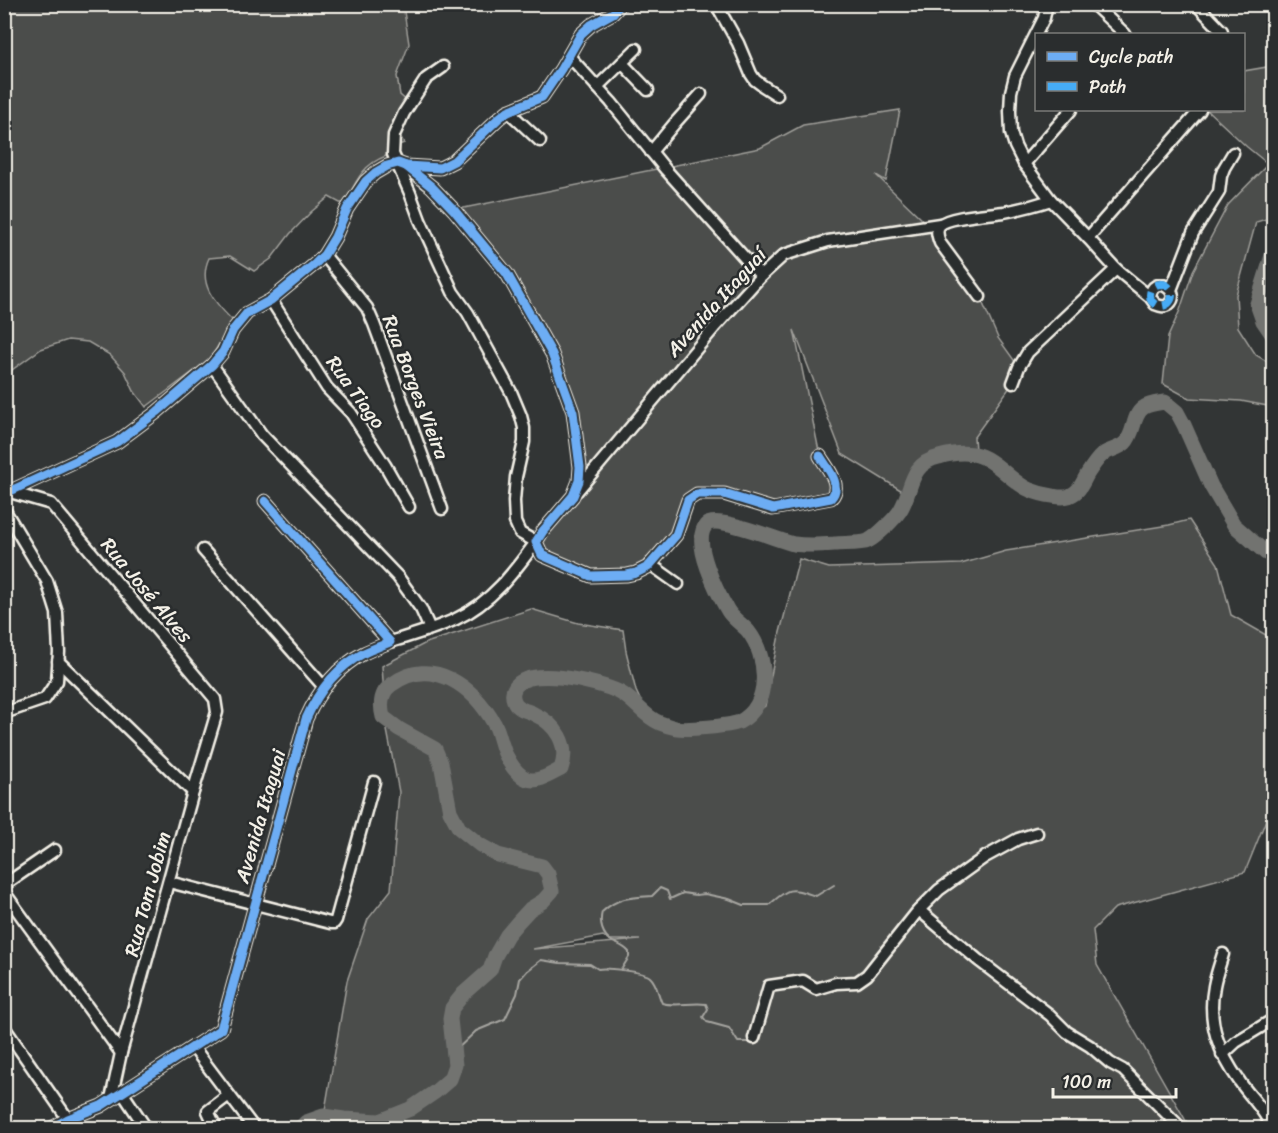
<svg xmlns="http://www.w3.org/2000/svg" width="1278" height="1133" font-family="Sriracha,sans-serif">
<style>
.green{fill:#4b4d4c;stroke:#a09f9a;stroke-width:1.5;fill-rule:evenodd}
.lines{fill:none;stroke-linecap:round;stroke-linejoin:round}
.stream{stroke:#a6a5a0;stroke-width:2}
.river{stroke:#727370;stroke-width:15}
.minor-casing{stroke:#f4f1e8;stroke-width:15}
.minor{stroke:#2a2d2e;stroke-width:10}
.quiet{stroke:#46acf6;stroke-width:8;stroke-dasharray:15 8;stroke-linecap:butt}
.cycleway-casing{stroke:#2a2d2e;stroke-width:13}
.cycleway{stroke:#6dadf4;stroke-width:9}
.labels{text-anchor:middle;stroke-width:5;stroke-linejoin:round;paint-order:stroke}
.street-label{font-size:20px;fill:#f4f1e8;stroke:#2a2d2e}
</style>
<rect width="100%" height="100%" fill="#323535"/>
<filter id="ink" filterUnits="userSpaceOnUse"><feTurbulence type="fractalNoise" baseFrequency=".0167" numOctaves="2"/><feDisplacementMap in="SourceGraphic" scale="12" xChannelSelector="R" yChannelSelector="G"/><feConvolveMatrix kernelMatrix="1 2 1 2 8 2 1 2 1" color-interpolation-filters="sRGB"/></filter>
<g filter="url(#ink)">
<g class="green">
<path d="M 5,5 L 403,5 L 409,44 L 397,76 L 400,95 L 408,102 L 393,122 L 404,143 L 389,149 L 386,156 C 362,165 356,181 345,203 L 340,203 L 329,197 L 311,212 L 290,234 L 271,259 L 254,271 L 230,256 L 209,258 C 197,284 215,303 233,321 L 210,359 L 146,407 L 134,391 L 125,372 L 110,355 L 88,342 L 68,340 L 41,349 L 12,370 L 5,390 Z"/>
<path d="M 1273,66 L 1273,217 L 1256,222 L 1236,295 L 1238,327 L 1256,355 L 1273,365 L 1273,407 L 1241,401 L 1189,398 L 1163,384 L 1168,337 L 1180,310 L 1193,271 L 1228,205 L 1268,164 L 1247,147 L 1207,110 L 1244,110 L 1244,71 Z"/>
<path d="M 900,110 L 886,181 L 876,175 L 926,223 L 980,297 L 998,338 L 1019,367 L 1013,383 L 974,437 L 975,450 L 934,455 L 922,464 L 912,497 L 842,454 L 794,330 L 820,456 L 834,479 L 831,498 L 773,509 L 697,494 L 676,535 L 636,573 L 591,576 L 542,555 L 543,531 L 573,496 L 580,467 L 573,412 L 552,354 L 507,274 L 454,210 L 760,148 L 803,125 Z"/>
<path d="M 1189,520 L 1218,564 L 1231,615 L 1273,639 L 1273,811 L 1268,815 L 1245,872 L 1115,908 L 1093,930 L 1097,965 L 1190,1128 L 322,1128 L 347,981 L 368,919 L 391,890 L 399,792 L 386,725 L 382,666 L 426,643 L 531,609 L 578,623 L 623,630 L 626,651 L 636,691 L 645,710 L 679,727 L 746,720 L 765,706 L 778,640 L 799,559 L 829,568 L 961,564 L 1006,551 L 1169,525 ZM 603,936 L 609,940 L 640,940 L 533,949 Z"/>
</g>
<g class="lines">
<g class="stream">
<path d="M 621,970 L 629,957 L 629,952 C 624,946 619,945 613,942 C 602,936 599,923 602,912 C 618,897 632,897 652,896 L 660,888 L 667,891 L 670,899 L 683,893 L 696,895 L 705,894 L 729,899 L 744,905 L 769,905 C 790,886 790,888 816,896 L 834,885"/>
<path d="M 453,1053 L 476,1031 L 505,1019 L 517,994 L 520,979 L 527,971 L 541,960 L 560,963 L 590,964 L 598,969 C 605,967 645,972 650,977 C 657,983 658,995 662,1003 C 676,1007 691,1002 706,1004 L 708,1009 L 703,1017 L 707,1022 L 729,1028 L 738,1042 L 753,1042"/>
</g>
<g class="river">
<path d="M 1274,249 L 1257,304 L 1263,321 L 1274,337"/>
<path d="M 300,1128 L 306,1122 L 323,1116 L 344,1119 L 380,1121 L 410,1109 L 435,1092 L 450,1079 L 455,1065 L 450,1019 L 452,1008 L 464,993 L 490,970 L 495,956 L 507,935 L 518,922 L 530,909 L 543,901 L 552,891 L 548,874 L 542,866 L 498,855 L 480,845 L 459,828 L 450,811 L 441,763 L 435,749 L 399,729 L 383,717 C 380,705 380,693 391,685 C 432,654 474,687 495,725 C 498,730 499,736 501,742 C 504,754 514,774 527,779 C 538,783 551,774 561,769 C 570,745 556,724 534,714 C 530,711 523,711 519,707 C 514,704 512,697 513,692 C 520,662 601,683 619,692 C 635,700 643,716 660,723 C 665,725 671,727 676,728 C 687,730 729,726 739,722 C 772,705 768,656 748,631 C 742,624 733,619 728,611 C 718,594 691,542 706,525 C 717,514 779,541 794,544 C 807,546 821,545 834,544 C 843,543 861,544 868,541 C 876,537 897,517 901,509 C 913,488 909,464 939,457 C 949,454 962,452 973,454 C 994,457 1012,483 1030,490 C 1037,493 1045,495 1053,496 C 1059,497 1063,498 1069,496 C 1082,491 1083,479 1090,470 C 1094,464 1099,456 1105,453 C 1112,449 1120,448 1125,443 C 1135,433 1132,416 1143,408 C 1148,404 1158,403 1165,402 L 1177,412 L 1184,425 L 1211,486 L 1234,525 L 1266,553 L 1274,554"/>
</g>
<defs>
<g id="minor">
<path d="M 716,4 L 738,43 L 751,74 L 755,80 L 763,86 L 777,95"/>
<path d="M 1047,4 L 1044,18 L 1015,76 L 1011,92 L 1010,111 L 1011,133 L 1015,146 L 1024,164 L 1051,200 L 1088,238 L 1116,269 L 1150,297 L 1155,304 C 1160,306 1164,308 1169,304 C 1183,291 1153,272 1150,297"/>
<path d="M 1093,4 L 1125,34"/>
<path d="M 1196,4 L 1222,31"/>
<path d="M 569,56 L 611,102 L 666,170 L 761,276"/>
<path d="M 622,63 L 648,90"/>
<path d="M 597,87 L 636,49"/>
<path d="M 508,111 L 540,141"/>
<path d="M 651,152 L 675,123 L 701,94"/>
<path d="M 1024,164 L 1071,110"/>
<path d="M 406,166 L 432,187 L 454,210 L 507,274 L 552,354 L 573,412 L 580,467 L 579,481 L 573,496 L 543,531 L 536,542 L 542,555 L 591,576 L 627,575 L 636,573 L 648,567 L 676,535 L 688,500 L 697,494 L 724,494 L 773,509 L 831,498 C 843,485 827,468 820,456"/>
<path d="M 1088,238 L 1200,110"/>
<path d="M 324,255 L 367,308 L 374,324 L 442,509"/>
<path d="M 1171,290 L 1193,233 L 1219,192 L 1221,176 L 1224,168 L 1233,153"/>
<path d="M 980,297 L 940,243 C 938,237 935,230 940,225 C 948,216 991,214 1004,212 C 1020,209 1036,205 1051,200"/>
<path d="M 271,300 L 327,388 L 351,413 L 385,465 L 409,507"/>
<path d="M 212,365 L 262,435 L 398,577 L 421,609 L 430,629"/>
<path d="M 1013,383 L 1019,367 L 1028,352 L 1116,269"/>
<path d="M 577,491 L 714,328 L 761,276 L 784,255 L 828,241 L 940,224"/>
<path d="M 10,492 L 51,504 L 215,699 L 217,712 L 193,792 L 121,1053 L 111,1099"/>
<path d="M 4,494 L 117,442 L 157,412 L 212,365 L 223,352 L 233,330 L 247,313 L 271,300 L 315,264 L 324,255 L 335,237 L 347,209 L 366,181 L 375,173 L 387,166 L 398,163 L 406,166 L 440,168 L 454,161 L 499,118 L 508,111 L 542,97 L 561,69 L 581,34 L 591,25 L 613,13 L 621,4"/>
<path d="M 4,509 L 47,581 L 57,613 L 59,652 L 57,681 L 45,699 L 4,713"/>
<path d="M 203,550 L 324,687"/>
<path d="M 650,564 L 678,584"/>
<path d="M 390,642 C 412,635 435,629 456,619 C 491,603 514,572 536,542 L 520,533 L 515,522 L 514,501 L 516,477 L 524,442 L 524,428 L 521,416 L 511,392 L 468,313 L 453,292 L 420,220 L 410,193 L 393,154 L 394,135 L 404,113 L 426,79 L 443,67"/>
<path d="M 58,661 L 193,792"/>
<path d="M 169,882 L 330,923 L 334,923 L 336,920 L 374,782"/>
<path d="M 4,885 L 55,850"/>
<path d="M 4,892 L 121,1053"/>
<path d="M 919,910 L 978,960 L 1050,1015 L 1067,1032 L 1090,1046 L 1110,1063 L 1123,1070 L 1181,1128"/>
<path d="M 1223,954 C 1220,964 1216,975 1214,986 C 1207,1023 1219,1053 1240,1082 C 1251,1098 1265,1110 1272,1128"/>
<path d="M 4,1027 L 68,1119"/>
<path d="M 754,1038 L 769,986 L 803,981 L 816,989 L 836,983 L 857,982 L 867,975 L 917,912 L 939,890 L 985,857 L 1018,839 L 1037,833"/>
<path d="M 193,1047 L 254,1128"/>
<path d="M 1222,1055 L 1236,1042 L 1274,1019"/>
<path d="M 122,1092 L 146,1128"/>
<path d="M 52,1128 L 68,1119 L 101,1106 L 221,1029 L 306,719 C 318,692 337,667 364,653 C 372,649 381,646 390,642 L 265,501"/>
<path d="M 216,1128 L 208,1111 L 229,1095"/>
</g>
</defs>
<use href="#minor" class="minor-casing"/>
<use href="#minor" class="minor"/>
<circle class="quiet" cx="1161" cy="295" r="11"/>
<defs>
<g id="cycleway">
<path d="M 406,166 L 432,187 L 454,210 L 507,274 L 552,354 L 573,412 L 580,467 L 579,481 L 573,496 L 543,531 L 536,542 L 542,555 L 591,576 L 627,575 L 636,573 L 648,567 L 676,535 L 688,500 L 697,494 L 724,494 L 773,509 L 831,498 C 843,485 827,468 820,456"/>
<path d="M 4,494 L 117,442 L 157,412 L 212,365 L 223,352 L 233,330 L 247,313 L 271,300 L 315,264 L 324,255 L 335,237 L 347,209 L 366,181 L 375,173 L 387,166 L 398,163 L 406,166 L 440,168 L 454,161 L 499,118 L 508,111 L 542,97 L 561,69 L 581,34 L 591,25 L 613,13 L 621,4"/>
<path d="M 52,1128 L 68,1119 L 101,1106 L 221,1029 L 306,719 C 318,692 337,667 364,653 C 372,649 381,646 390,642 L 265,501"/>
</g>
</defs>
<use href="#cycleway" class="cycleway-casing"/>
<use href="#cycleway" class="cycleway"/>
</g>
</g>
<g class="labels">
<g class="street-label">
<text transform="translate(716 302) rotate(-48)" y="7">Avenida Itaguaí</text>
<text transform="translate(416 387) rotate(69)" y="7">Rua Borges Vieira</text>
<text transform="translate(356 392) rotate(54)" y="7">Rua Tiago</text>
<text transform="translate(147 590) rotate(50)" y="7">Rua José Alves</text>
<text transform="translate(260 816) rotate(-74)" y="7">Avenida Itaguai</text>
<text transform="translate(147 894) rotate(-75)" y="7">Rua Tom Jobim</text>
</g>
</g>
<rect width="1278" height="1133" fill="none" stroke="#2a2d2e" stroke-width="24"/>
<rect x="12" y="12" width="1254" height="1109" fill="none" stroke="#f4f1e8" stroke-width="2" filter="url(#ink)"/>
<rect x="1035" y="33" width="210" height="78" fill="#2a2d2e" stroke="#7b7b78" stroke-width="1.5"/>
<rect x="1047" y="52" width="30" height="9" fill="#6dadf4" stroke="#7b7b78" stroke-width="1.5"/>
<text x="1089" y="63" font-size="18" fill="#f4f1e8">Cycle path</text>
<rect x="1047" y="82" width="30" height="9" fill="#46acf6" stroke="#7b7b78" stroke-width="1.5"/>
<text x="1089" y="93" font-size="18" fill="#f4f1e8">Path</text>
<path d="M1053 1088v9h123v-9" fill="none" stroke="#f4f1e8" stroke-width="3"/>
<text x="1062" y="1088" font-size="18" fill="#f4f1e8" stroke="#2a2d2e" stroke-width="4.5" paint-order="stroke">100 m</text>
</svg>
